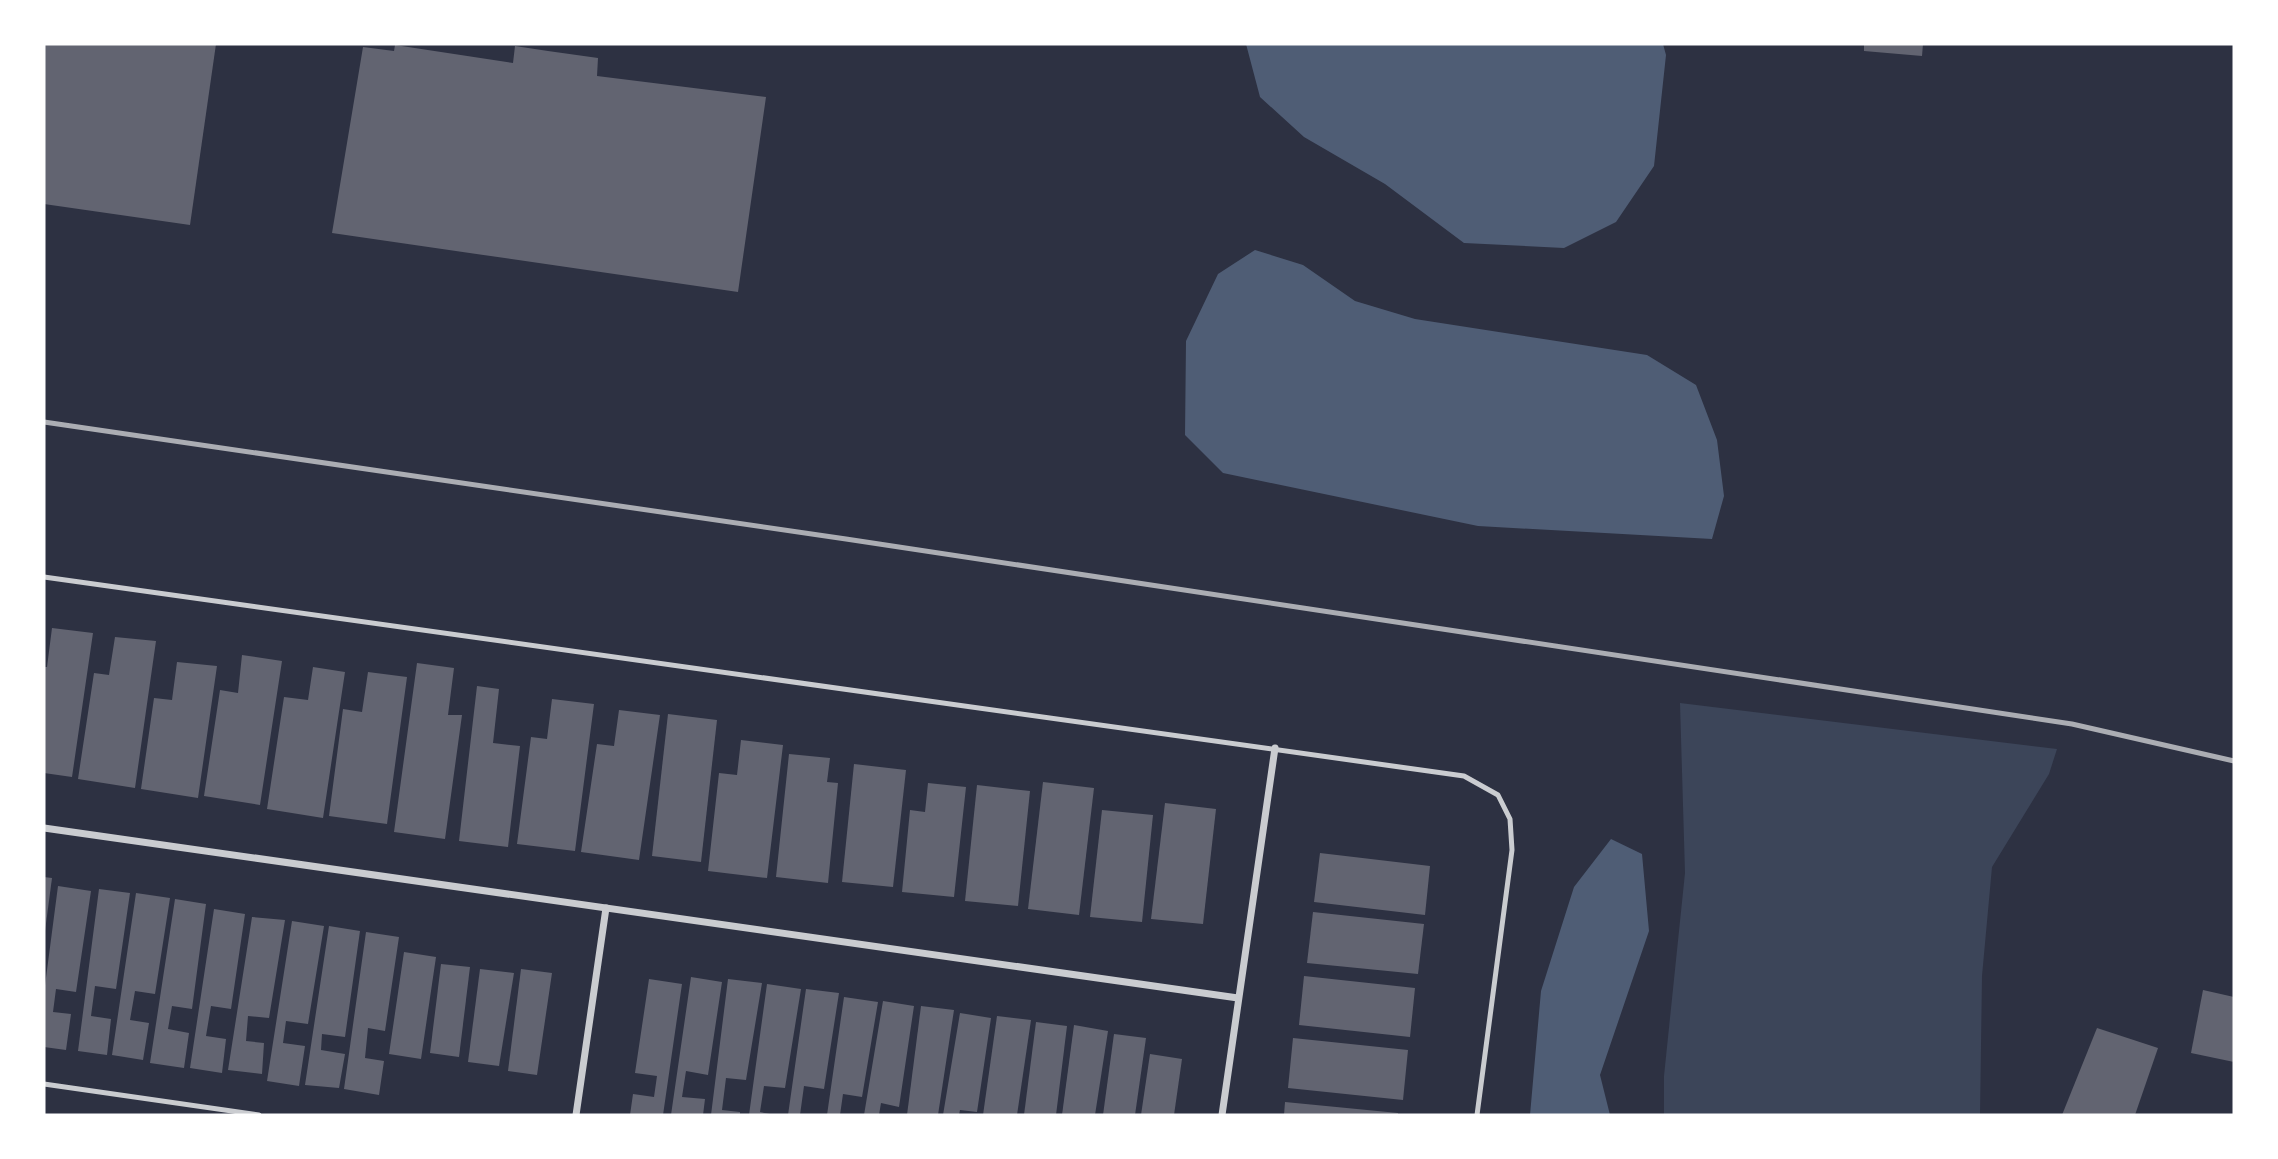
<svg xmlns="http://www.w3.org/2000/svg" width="2278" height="1159" font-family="Manrope,sans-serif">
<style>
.green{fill:#3c4559}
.water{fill:#4f5d75}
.building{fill:#626471}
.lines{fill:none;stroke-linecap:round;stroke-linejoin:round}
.service{stroke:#caccd0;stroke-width:5}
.minor{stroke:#caccd0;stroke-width:7}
.rail{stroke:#abadb3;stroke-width:5}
</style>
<rect width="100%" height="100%" fill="#2d3142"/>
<path class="green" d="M 1680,703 L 2057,749 L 2049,774 L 1992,867 L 1982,976 L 1980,1115 L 1664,1115 L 1664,1076 L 1685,873 Z"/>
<g class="water">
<path d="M 1246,44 L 1663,44 L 1666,55 L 1654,166 L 1616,222 L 1564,248 L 1464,243 L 1385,184 L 1304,137 L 1260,97 Z"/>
<path d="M 1255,250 L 1303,265 L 1355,301 L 1415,319 L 1647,355 L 1696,385 L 1717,440 L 1724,496 L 1712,539 L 1478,526 L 1223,473 L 1185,435 L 1186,341 L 1218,274 Z"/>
<path d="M 1611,839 L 1642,854 L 1649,931 L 1600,1075 L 1610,1115 L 1530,1115 L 1541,991 L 1574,887 Z"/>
</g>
<g class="building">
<path d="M 44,44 L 216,44 L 190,225 L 44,204 Z"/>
<path d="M 1864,44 L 1923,44 L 1922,56 L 1864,51 Z"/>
<path d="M 395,45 L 513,63 L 515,46 L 548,51 L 598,58 L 597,76 L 766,97 L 738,292 L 332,233 L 363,47 L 394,51 Z"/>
<path d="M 52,628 L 93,633 L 72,777 L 44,773 L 44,667 L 47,667 Z"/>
<path d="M 115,637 L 156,641 L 135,788 L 78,779 L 94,673 L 109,675 Z"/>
<path d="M 242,655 L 282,661 L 260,805 L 204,796 L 220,690 L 238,693 Z"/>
<path d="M 177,662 L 217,666 L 198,798 L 141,789 L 154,698 L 172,700 Z"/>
<path d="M 417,663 L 454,668 L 448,715 L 462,715 L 445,839 L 394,832 Z"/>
<path d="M 313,667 L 345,672 L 323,818 L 267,809 L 284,697 L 308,700 Z"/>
<path d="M 368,672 L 407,677 L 387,824 L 329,816 L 343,709 L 362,712 Z"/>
<path d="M 477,686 L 499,689 L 493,743 L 520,746 L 508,847 L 459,841 Z"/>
<path d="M 552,699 L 594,704 L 575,851 L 517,844 L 531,737 L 547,739 Z"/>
<path d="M 619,710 L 660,715 L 639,860 L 581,852 L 597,744 L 614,746 Z"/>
<path d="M 668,714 L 717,720 L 701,862 L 652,856 Z"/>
<path d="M 741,740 L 783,745 L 767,878 L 708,871 L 719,773 L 737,775 Z"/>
<path d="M 789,754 L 830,758 L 827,782 L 838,783 L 828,883 L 776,877 Z"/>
<path d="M 854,764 L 906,770 L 893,887 L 842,882 Z"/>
<path d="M 1043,782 L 1094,788 L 1079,915 L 1028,909 Z"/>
<path d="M 928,783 L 966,787 L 954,897 L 902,892 L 910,810 L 925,812 Z"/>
<path d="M 977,785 L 1030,791 L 1018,906 L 965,901 Z"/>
<path d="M 1165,803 L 1216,809 L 1203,924 L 1151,919 Z"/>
<path d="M 1102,810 L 1153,815 L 1142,922 L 1090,917 Z"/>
<path d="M 1320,853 L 1430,866 L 1425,915 L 1314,902 Z"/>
<path d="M 44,877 L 52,878 L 45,931 L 44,931 Z"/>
<path d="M 58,886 L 91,891 L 76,992 L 56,989 L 53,1012 L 71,1014 L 66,1050 L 44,1047 L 44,993 Z"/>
<path d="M 99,889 L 130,893 L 116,989 L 95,986 L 91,1016 L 111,1019 L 107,1055 L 78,1051 Z"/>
<path d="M 136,893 L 170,898 L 155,994 L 135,991 L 130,1020 L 149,1023 L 143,1060 L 112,1055 Z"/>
<path d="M 175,899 L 206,904 L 192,1009 L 172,1006 L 168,1029 L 189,1033 L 184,1068 L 150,1063 Z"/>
<path d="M 214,909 L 245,914 L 231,1009 L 211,1006 L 206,1036 L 226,1039 L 222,1073 L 190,1068 Z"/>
<path d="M 1313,912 L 1424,924 L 1418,974 L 1307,963 Z"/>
<path d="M 252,917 L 285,920 L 269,1018 L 248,1016 L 246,1041 L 264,1043 L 262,1074 L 228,1070 Z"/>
<path d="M 292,921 L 324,926 L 308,1024 L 286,1021 L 283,1043 L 305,1046 L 299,1086 L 267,1081 Z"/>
<path d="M 329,926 L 360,931 L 345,1037 L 322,1034 L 321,1050 L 345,1054 L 339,1088 L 305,1085 Z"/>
<path d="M 366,932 L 399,937 L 385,1031 L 368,1028 L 365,1058 L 384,1061 L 379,1095 L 344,1089 Z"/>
<path d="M 404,952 L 436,957 L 421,1059 L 389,1054 Z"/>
<path d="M 441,964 L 470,967 L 459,1057 L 430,1053 Z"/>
<path d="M 480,969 L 514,973 L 499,1066 L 468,1062 Z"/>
<path d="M 521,969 L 552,973 L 537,1075 L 508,1071 Z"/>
<path d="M 1304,976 L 1415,988 L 1410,1037 L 1299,1025 Z"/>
<path d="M 691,977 L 722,982 L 708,1075 L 686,1071 L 682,1097 L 705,1099 L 703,1115 L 671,1115 Z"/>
<path d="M 649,979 L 682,984 L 663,1115 L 630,1115 L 633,1094 L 654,1097 L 657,1076 L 635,1073 Z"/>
<path d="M 728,979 L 762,983 L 746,1080 L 726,1078 L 722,1110 L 740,1112 L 740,1115 L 711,1115 Z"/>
<path d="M 767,984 L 801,989 L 785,1088 L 764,1086 L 760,1112 L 770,1114 L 770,1115 L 749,1115 Z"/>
<path d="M 806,989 L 839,993 L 824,1089 L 804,1086 L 800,1115 L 788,1115 Z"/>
<path d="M 2203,990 L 2234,997 L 2234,1062 L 2191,1053 Z"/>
<path d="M 844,997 L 878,1002 L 862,1097 L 843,1094 L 840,1115 L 827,1115 Z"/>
<path d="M 883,1001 L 914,1006 L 899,1107 L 881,1103 L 879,1115 L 864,1115 Z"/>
<path d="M 921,1006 L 954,1010 L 938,1115 L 907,1115 Z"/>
<path d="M 960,1013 L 991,1018 L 977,1112 L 960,1110 L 959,1115 L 943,1115 Z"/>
<path d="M 997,1016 L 1031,1020 L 1017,1115 L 983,1115 Z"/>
<path d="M 1036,1022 L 1067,1026 L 1056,1115 L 1024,1115 Z"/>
<path d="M 1074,1025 L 1108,1031 L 1095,1115 L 1062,1115 Z"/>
<path d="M 2097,1028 L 2158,1048 L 2135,1115 L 2062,1115 Z"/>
<path d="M 1114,1034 L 1146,1038 L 1135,1115 L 1103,1115 Z"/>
<path d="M 1293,1038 L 1408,1050 L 1403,1100 L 1288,1088 Z"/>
<path d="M 1150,1054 L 1182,1059 L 1174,1115 L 1141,1115 Z"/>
<path d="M 1285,1102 L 1398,1113 L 1398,1115 L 1284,1115 Z"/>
</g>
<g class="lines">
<g class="service">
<path d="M 44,577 L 1464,776 L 1498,795 L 1510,819 L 1512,850 L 1477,1115"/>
<path d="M 44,1084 L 259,1115"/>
</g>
<g class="minor">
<path d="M 44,828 L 1238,998"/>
<path d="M 576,1115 L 606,908"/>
<path d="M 1222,1115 L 1275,748"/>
</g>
<path class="rail" d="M 44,422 L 846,539 L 2072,724 L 2234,761"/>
</g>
<rect width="2278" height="1159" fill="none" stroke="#ffffff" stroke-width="91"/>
</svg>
